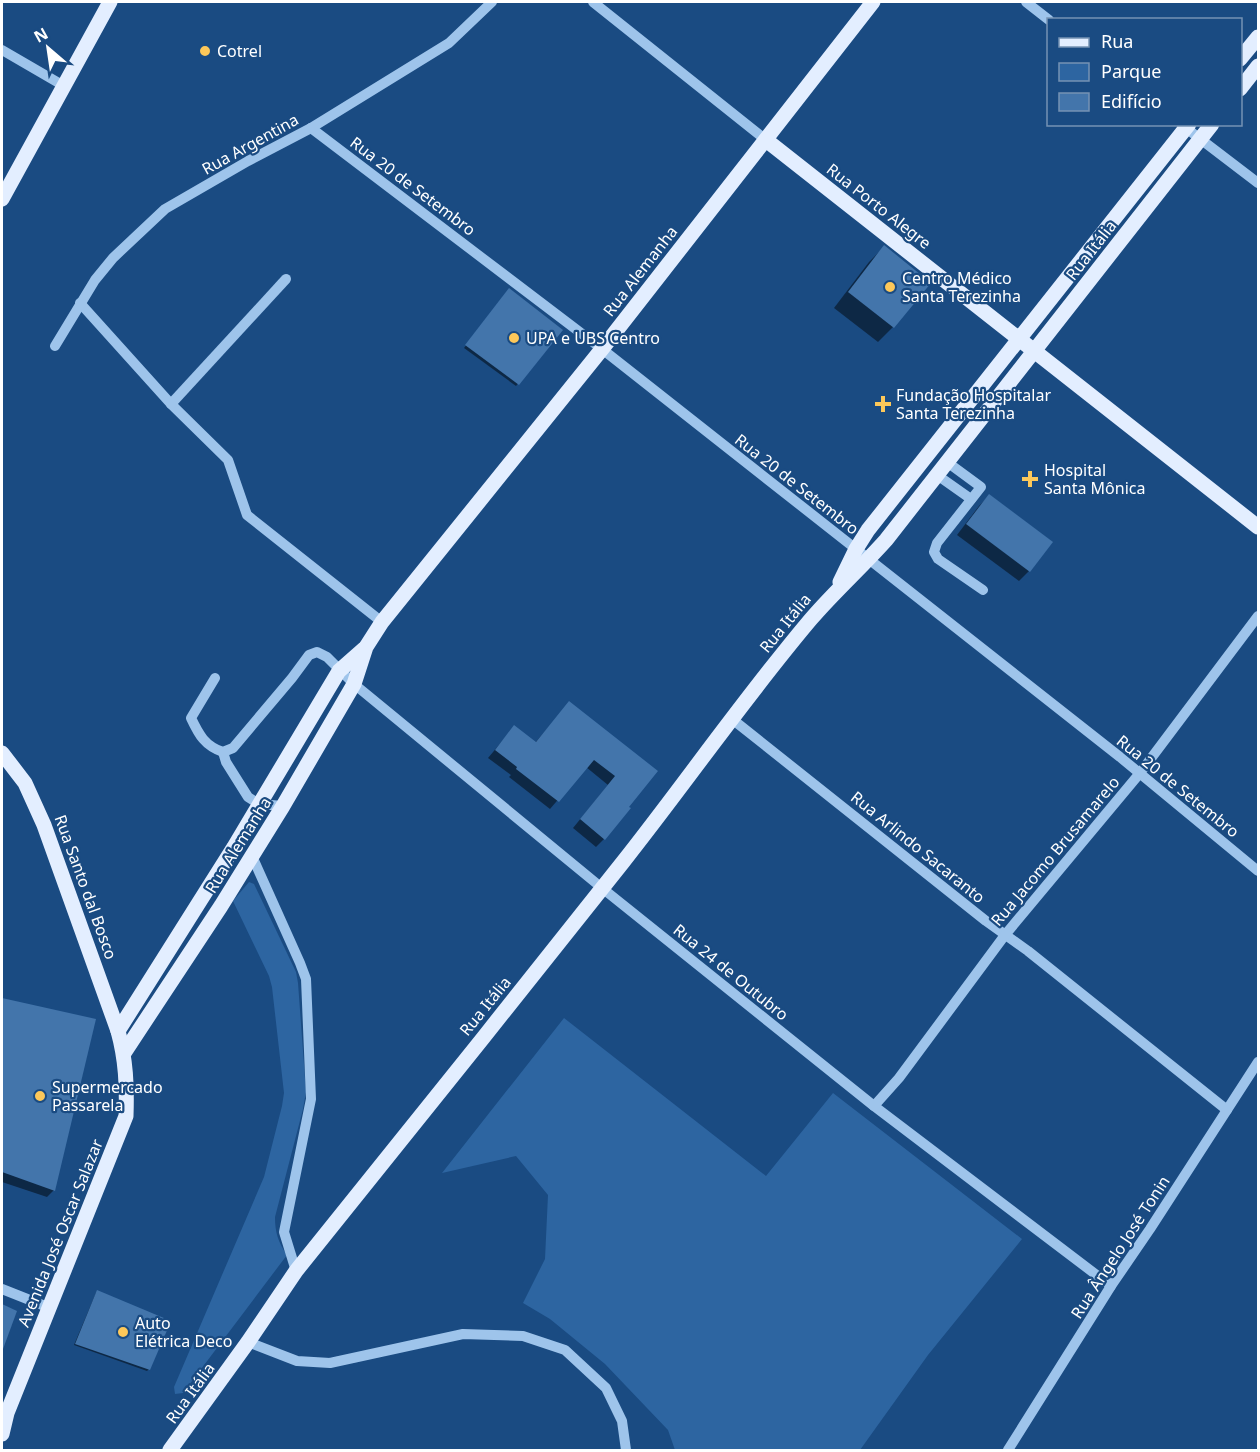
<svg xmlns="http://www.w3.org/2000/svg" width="1260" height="1452" font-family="'Noto Sans',sans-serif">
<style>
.green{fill:#2d65a1}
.shadow{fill:#0007}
.building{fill:#4375ab}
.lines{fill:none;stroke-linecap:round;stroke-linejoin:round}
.minor{stroke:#9ec4eb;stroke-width:10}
.major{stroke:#e3eeff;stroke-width:15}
.poi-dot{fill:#fdc85a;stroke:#1a4b82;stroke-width:2}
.labels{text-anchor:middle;stroke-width:4.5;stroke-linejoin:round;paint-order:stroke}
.poi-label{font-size:16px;fill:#fff;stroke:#1a4b82;text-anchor:start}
.street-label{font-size:16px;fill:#fff;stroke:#1a4b82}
</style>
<rect width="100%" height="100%" fill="#1a4b82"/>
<g class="green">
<path d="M 249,882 L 254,884 L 296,972 L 298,983 L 306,1092 L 303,1109 L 275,1217 C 275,1232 278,1242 287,1255 L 183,1393 L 175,1394 L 174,1387 L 264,1177 L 282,1106 L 284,1093 L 272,987 L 269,976 L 233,901 Z"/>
<path d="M 564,1018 L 766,1176 L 833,1093 L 1022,1239 L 928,1355 L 860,1450 L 675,1450 L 668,1430 L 605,1364 L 550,1319 L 523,1303 L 545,1259 L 548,1195 L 516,1156 L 442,1173 Z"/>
</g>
<g class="shadow">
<path d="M 884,247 L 893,327 L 878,342 L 834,308 L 869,262 Z"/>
<path d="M 508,292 L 561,330 L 516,386 L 464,348 Z"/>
<path d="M 989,496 L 1029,571 L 1019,581 L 957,535 L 979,506 Z"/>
<path d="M 569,703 L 655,771 L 604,839 L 596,847 L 573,828 L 608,785 L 586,767 L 550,809 L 509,777 L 511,775 L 488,758 L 514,727 L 535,743 Z"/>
<path d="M 2,999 L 95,1020 L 54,1190 L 47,1197 L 2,1182 Z"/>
<path d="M 96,1293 L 149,1369 L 147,1371 L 74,1345 Z"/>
<path d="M 2,1306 L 15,1311 L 2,1349 Z"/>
</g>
<g class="building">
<path d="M 884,245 L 931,283 L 894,328 L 848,292 Z"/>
<path d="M 509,288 L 563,330 L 519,385 L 465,345 Z"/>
<path d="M 989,494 L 1053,542 L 1030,572 L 966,524 Z"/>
<path d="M 569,701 L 658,771 L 629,807 L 631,808 L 605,840 L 580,819 L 615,776 L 594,760 L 559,802 L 516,769 L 517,767 L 495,750 L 514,725 L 536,742 Z"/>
<path d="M 2,998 L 96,1019 L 55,1191 L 2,1172 Z"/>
<path d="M 97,1290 L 171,1321 L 150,1370 L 75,1344 Z"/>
<path d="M 2,1304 L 17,1311 L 3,1349 L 2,1349 Z"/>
</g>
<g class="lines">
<g class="minor">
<path d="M 593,2 L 766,140"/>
<path d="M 1026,2 L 1049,20"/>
<path d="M 2,50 L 64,86"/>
<path d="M 1182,125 L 1258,183"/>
<path d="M 311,128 L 602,349 L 1120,757 L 1258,871"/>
<path d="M 80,303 L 171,404 L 228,460 L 247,515 L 382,622"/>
<path d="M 55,346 L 95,280 L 113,258 L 165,209 L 248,161 L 311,128 L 449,43 L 492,2"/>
<path d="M 171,404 L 286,279"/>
<path d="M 947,462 L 981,487 L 937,543 L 934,552 L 938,559 L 983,590"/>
<path d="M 937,475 L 971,499"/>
<path d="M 215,678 L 191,718 C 199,735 205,746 223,752 L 233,748 L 292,678 L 309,655 L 317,652 L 327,657 L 354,684 L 602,888 L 874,1106 L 1111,1286"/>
<path d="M 732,719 L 986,921 L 1028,951 L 1227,1110"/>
<path d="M 223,752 L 226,762 L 248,797 L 259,804 L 283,806"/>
<path d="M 252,856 L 300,963 L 306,979 L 311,1099 L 284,1232 L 296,1271"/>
<path d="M 874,1106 L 899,1078 L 1005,935 L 1140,773 L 1258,616"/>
<path d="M 2,1289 L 50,1308"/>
<path d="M 248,1342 L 297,1361 L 330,1363 L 463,1334 L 523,1336 L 565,1350 L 606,1388 L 622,1421 L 626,1450"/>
<path d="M 1008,1450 L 1111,1286 L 1150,1229 L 1258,1062"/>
</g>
<g class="major">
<path d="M 1240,59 L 1258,37"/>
<path d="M 1240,89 L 1258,66"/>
<path d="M 766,140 L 1258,527"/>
<path d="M 2,199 L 110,2"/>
<path d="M 840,582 L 856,549 L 868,530 L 1189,124"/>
<path d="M 2,753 L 25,783 L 44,825 L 118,1031 C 126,1060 127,1086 126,1116 L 7,1413 L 2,1434"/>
<path d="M 118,1031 L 234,847 L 339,671 L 364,649"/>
<path d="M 124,1053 L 221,906 L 283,806 L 354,684 L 366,647 L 382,622 L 602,349 L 873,2"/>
<path d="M 170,1450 L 248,1342 L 296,1271 C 405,1135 515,999 623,862 C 687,781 745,697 811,619 C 835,591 862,567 886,540 L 1212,124"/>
</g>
</g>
<g class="poi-dot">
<circle cx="205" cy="51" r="6"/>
<circle cx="890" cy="287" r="6"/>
<circle cx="514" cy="338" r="6"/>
<path d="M880 395h6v6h6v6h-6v6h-6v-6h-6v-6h6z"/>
<path d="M1027 470h6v6h6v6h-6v6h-6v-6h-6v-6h6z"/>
<circle cx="40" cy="1096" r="6"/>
<circle cx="123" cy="1332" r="6"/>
</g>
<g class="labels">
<g class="poi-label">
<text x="217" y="57">Cotrel</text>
<text x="902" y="284">Centro Médico<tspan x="902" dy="18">Santa Terezinha</tspan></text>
<text x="526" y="344">UPA e UBS Centro</text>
<text x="896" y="401">Fundação Hospitalar<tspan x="896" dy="18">Santa Terezinha</tspan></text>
<text x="1044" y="476">Hospital<tspan x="1044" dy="18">Santa Mônica</tspan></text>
<text x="52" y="1093">Supermercado<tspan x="52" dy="18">Passarela</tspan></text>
<text x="135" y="1329">Auto<tspan x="135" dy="18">Elétrica Deco</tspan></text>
</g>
<g class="street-label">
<text transform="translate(250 144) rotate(-29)" y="6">Rua Argentina</text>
<text transform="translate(413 186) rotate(37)" y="6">Rua 20 de Setembro</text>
<text transform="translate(879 206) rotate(38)" y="6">Rua Porto Alegre</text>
<text transform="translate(1091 250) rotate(-52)" y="6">Rua Itália</text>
<text transform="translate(640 271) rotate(-52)" y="6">Rua Alemanha</text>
<text transform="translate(797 484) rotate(38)" y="6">Rua 20 de Setembro</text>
<text transform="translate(785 623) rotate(-51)" y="6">Rua Itália</text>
<text transform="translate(1178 786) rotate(39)" y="6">Rua 20 de Setembro</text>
<text transform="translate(238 845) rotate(-58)" y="6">Rua Alemanha</text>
<text transform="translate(918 847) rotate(39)" y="6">Rua Arlindo Sacaranto</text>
<text transform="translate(1055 851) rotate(-50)" y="6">Rua Jacomo Brusamarelo</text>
<text transform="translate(86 887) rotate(70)" y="6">Rua Santo dal Bosco</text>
<text transform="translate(731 972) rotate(39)" y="6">Rua 24 de Outubro</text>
<text transform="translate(485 1006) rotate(-51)" y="6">Rua Itália</text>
<text transform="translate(60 1233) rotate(-68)" y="6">Avenida José Oscar Salazar</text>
<text transform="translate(1120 1247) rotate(-57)" y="6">Rua Ângelo José Tonin</text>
<text transform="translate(190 1393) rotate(-54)" y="6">Rua Itália</text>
</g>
</g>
<rect width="1260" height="1452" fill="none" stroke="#ffffff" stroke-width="6"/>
<rect x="1047" y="18" width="195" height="108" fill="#1a4b82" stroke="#7693b4" stroke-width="1.5"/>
<rect x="1059" y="38" width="30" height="9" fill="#e3eeff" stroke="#7693b4" stroke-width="1.5"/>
<text x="1101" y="48" font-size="18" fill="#ffffff">Rua</text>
<rect x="1059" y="63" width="30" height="18" fill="#2d65a1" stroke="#7693b4" stroke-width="1.5"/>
<text x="1101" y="78" font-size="18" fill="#ffffff">Parque</text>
<rect x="1059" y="93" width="30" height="18" fill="#4375ab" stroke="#7693b4" stroke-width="1.5"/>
<text x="1101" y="108" font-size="18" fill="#ffffff">Edifício</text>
<g transform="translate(48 48) rotate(331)" stroke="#1a4b82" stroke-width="4.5" paint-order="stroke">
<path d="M0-4.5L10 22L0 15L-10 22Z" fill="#ffffff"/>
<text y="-9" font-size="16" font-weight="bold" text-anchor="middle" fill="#ffffff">N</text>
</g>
</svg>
